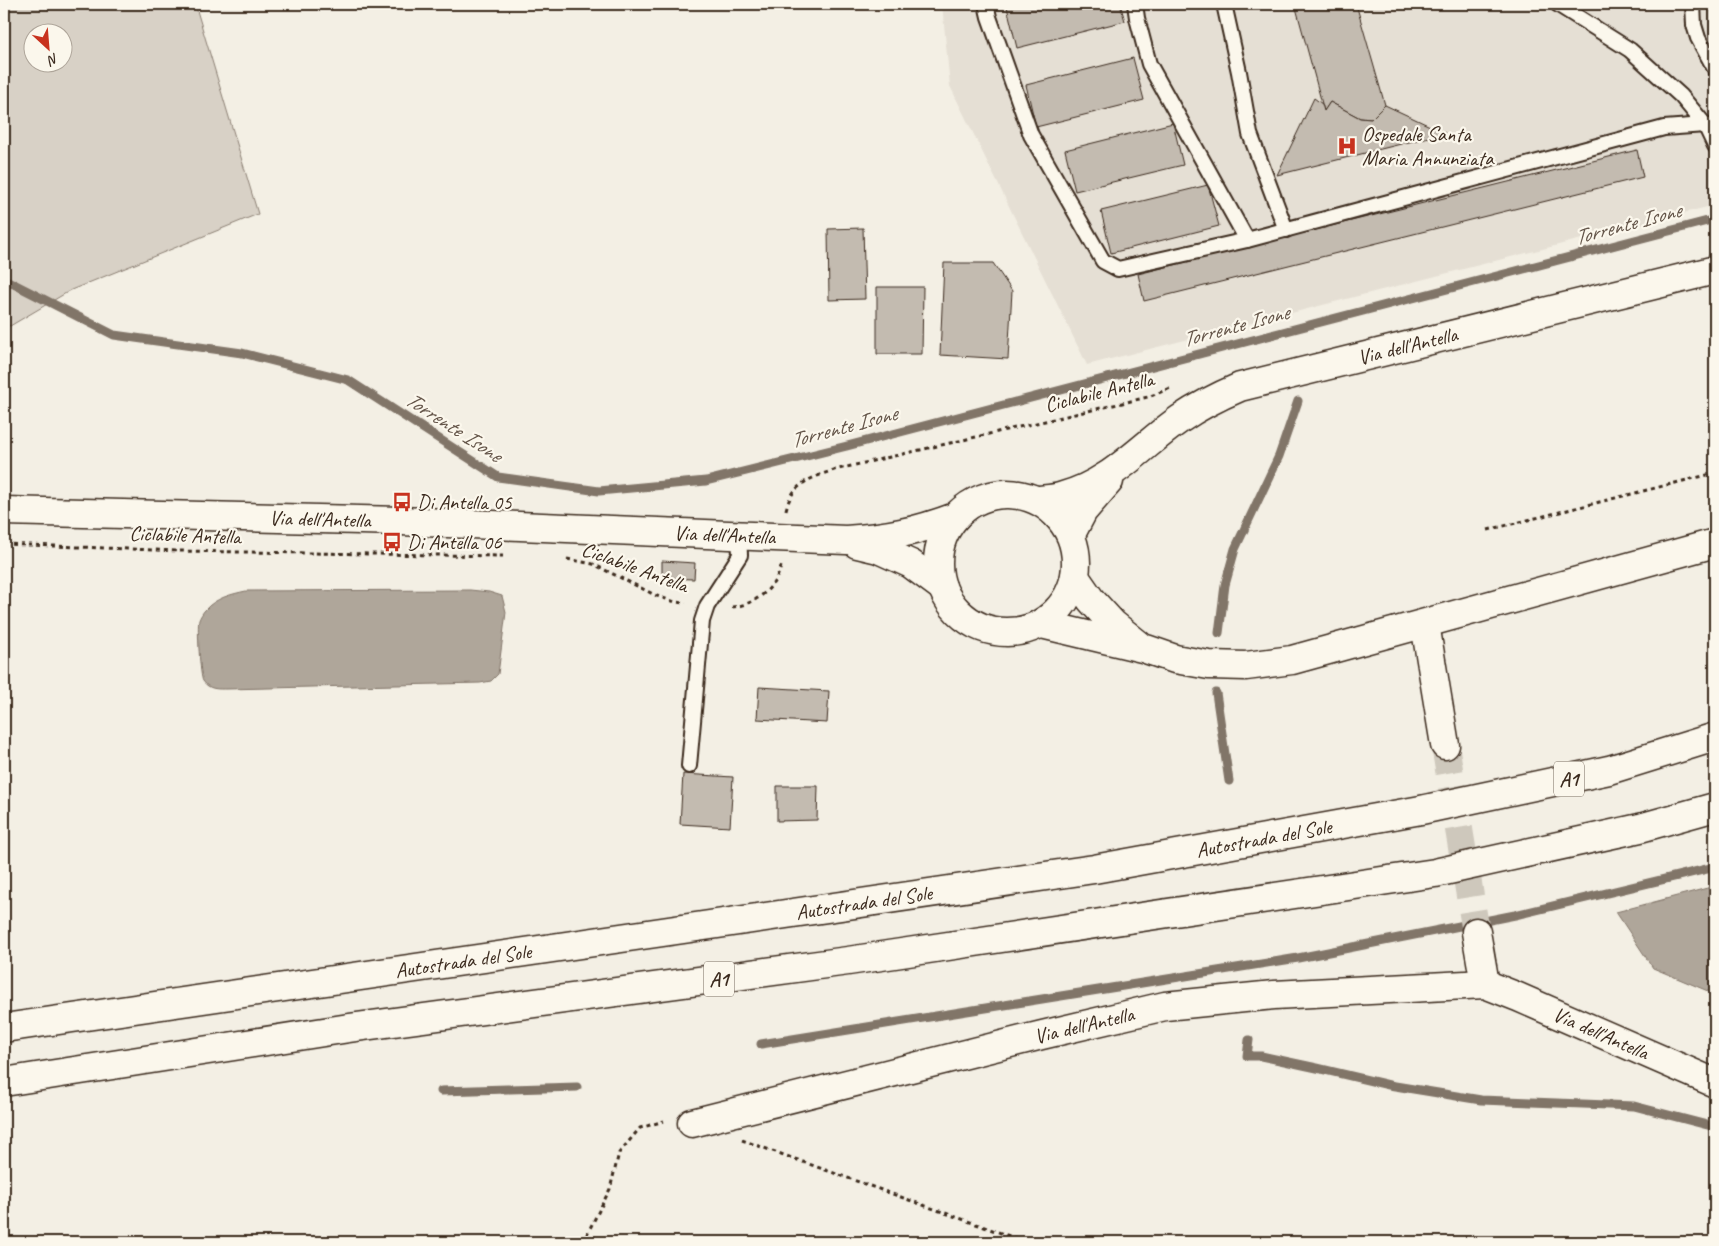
<svg xmlns="http://www.w3.org/2000/svg" width="1719" height="1246" font-family="Caveat,sans-serif">
<style>
.built{fill:#e5dfd4}
.green{fill:#d8d1c6;stroke:#8a7e72;fill-rule:evenodd}
.water{fill:#afa69a;stroke:#817468}
.lines{fill:none;stroke-linecap:round;stroke-linejoin:round}
.stream{stroke:#817468;stroke-width:9}
.building{fill:#c3bbb0;stroke:#3b2a1e}
.minor-tunnel{stroke:#cec8bc;stroke-width:28;stroke-dasharray:28 14;stroke-linecap:butt}
.service-casing{stroke:#3b2a1e;stroke-width:18}
.minor-casing{stroke:#3b2a1e;stroke-width:31}
.tertiary-casing{stroke:#3b2a1e;stroke-width:31}
.motorway-casing{stroke:#3b2a1e;stroke-width:31}
.path{stroke:#3b2a1e;stroke-width:3;stroke-dasharray:4 4;stroke-linecap:butt}
.service{stroke:#fbf7ec;stroke-width:14}
.minor{stroke:#fbf7ec;stroke-width:28}
.tertiary{stroke:#fbf7ec;stroke-width:28}
.motorway{stroke:#fbf7ec;stroke-width:28}
.labels{text-anchor:middle;stroke-width:4.5;stroke-linejoin:round;paint-order:stroke}
.shield{fill:#fbf7ec;stroke:#75685c;stroke-width:1}
.shield-label{font-size:20px;font-weight:bold;fill:#3b2a1e}
.poi-label{font-size:21px;fill:#3b2a1e;stroke:#fbf7ec;text-anchor:start}
.street-label{font-size:21px;fill:#3b2a1e;stroke:#fbf7ec}
.water-label{font-size:22px;font-style:italic;fill:#645549;stroke:#fbf7ec}
</style>
<rect width="100%" height="100%" fill="#f3efe4"/>
<filter id="ink" filterUnits="userSpaceOnUse"><feTurbulence type="fractalNoise" baseFrequency=".02" numOctaves="2"/><feDisplacementMap in="SourceGraphic" scale="10" xChannelSelector="R" yChannelSelector="G"/><feConvolveMatrix kernelMatrix="1 2 1 2 8 2 1 2 1" color-interpolation-filters="sRGB"/></filter>
<g filter="url(#ink)">
<path class="built" d="M 942,4 L 1715,4 L 1715,205 L 1087,365 L 950,86 Z"/>
<path class="green" d="M 4,4 L 195,4 L 258,214 L 71,290 L 10,326 L 4,324 ZM 32,32 L 62,32 L 62,62 L 32,62 Z"/>
<g class="water">
<path d="M 470,590 L 489,592 L 502,596 L 506,612 L 498,674 L 491,681 L 480,683 L 227,689 C 218,689 209,690 203,681 C 200,677 197,626 199,620 C 200,617 203,612 205,610 C 215,598 232,594 246,591 Z"/>
<path d="M 1715,886 L 1715,994 L 1653,968 L 1616,912 Z"/>
</g>
<g class="lines">
<g class="stream">
<path d="M 4,279 L 114,335 L 242,353 L 348,380 L 498,477 L 599,491 L 706,481 L 847,446 L 1715,219"/>
<path d="M 1219,633 L 1225,585 L 1235,549 L 1279,456 L 1298,401"/>
<path d="M 1216,693 L 1229,781"/>
<path d="M 1249,1040 L 1247,1056 L 1261,1056 L 1317,1068 L 1389,1085 L 1481,1100 L 1634,1106 L 1715,1127"/>
<path d="M 761,1044 L 1298,958 L 1515,915 L 1715,867"/>
<path d="M 441,1091 L 577,1087"/>
</g>
</g>
<g class="building">
<path d="M 1018,4 L 1120,4 L 1125,21 L 1017,48 L 1007,7 Z"/>
<path d="M 1295,4 L 1356,4 L 1385,105 L 1371,119 L 1360,118 L 1330,102 L 1324,111 Z"/>
<path d="M 1133,58 L 1144,100 L 1036,127 L 1026,85 Z"/>
<path d="M 1314,98 L 1322,104 L 1324,111 L 1330,102 L 1360,118 L 1371,119 L 1385,105 L 1445,133 L 1277,175 Z"/>
<path d="M 1173,123 L 1183,165 L 1075,191 L 1065,150 Z"/>
<path d="M 1637,150 L 1643,177 L 1144,301 L 1138,274 Z"/>
<path d="M 1208,185 L 1219,226 L 1111,253 L 1101,211 Z"/>
<path d="M 863,228 L 865,299 L 829,300 L 828,229 Z"/>
<path d="M 944,263 L 993,263 L 1012,291 L 1008,359 L 940,355 Z"/>
<path d="M 877,287 L 923,287 L 922,354 L 877,354 Z"/>
<path d="M 662,561 L 695,563 L 694,579 L 662,578 Z"/>
<path d="M 759,687 L 829,691 L 827,723 L 757,719 Z"/>
<path d="M 683,774 L 733,777 L 730,827 L 680,824 Z"/>
<path d="M 777,786 L 818,786 L 817,820 L 777,821 Z"/>
</g>
<g class="lines">
<path class="minor-tunnel" d="M 1445,745 L 1476,932"/>
<defs>
<g id="service">
<path d="M 986,4 L 989,17 L 1031,135 L 1103,261 L 1118,269 L 1247,240 L 1664,128 L 1705,125 L 1715,127"/>
<path d="M 1135,4 L 1137,18 L 1149,64 L 1247,240"/>
<path d="M 1224,4 L 1239,72 L 1250,134 L 1286,230"/>
<path d="M 1557,4 L 1630,50 L 1681,96 L 1705,125 L 1715,146"/>
<path d="M 1693,4 L 1694,25 L 1698,38 L 1715,69"/>
<path d="M 689,766 L 702,621 L 707,606 L 740,555 L 739,535"/>
</g>
<g id="minor">
<path id="s1" d="M 1037,500 C 1045,499 1055,499 1063,496 C 1110,484 1141,446 1180,419 C 1199,406 1219,396 1240,387 L 1715,270"/>
<path d="M 1071,534 L 1083,511 L 1109,481"/>
<path d="M 1425,624 L 1445,745"/>
<path d="M 1476,932 L 1485,984"/>
<path id="s2" d="M 692,1123 L 1042,1035 L 1165,1006 L 1274,995 L 1485,984 L 1518,997 L 1715,1083"/>
</g>
<g id="tertiary">
<circle cx="1007" cy="563" r="69"/>
<path id="s3" d="M 4,511 L 401,521 L 846,540 C 888,537 915,532 955,517"/>
<path d="M 857,544 L 878,549 L 911,564 L 942,587"/>
<path d="M 1075,577 L 1091,600 L 1113,624 L 1139,645"/>
<path d="M 1041,624 L 1146,649 L 1175,659 L 1209,665 L 1246,666 L 1292,660 L 1715,543"/>
</g>
<g id="motorway">
<path id="s4" d="M 4,1028 L 1094,869 L 1421,810 L 1609,770 L 1715,737"/>
<path d="M 4,1082 L 349,1028 L 848,961 L 1435,873 L 1640,828 L 1715,807"/>
</g>
</defs>
<use href="#service" class="service-casing"/>
<use href="#minor" class="minor-casing"/>
<use href="#tertiary" class="tertiary-casing"/>
<use href="#motorway" class="motorway-casing"/>
<g class="path">
<path d="M 786,510 C 792,483 811,478 834,470 L 1148,397 L 1171,388"/>
<path d="M 1488,530 L 1715,473"/>
<path d="M 4,544 L 179,551 L 503,556"/>
<path d="M 567,559 L 593,564 L 657,596 L 675,602 L 686,603"/>
<path d="M 732,607 C 755,605 775,589 781,566"/>
<path d="M 742,1140 L 1026,1242"/>
<path d="M 583,1242 L 610,1189 L 619,1153 L 640,1128 L 664,1121"/>
</g>
<use href="#service" class="service"/>
<use href="#minor" class="minor"/>
<use href="#tertiary" class="tertiary"/>
<use href="#motorway" class="motorway"/>
</g>
</g>
<defs>
<symbol id="hospital-bare" viewBox="-9 -9 18 18"><path d="M-5-5h3v3.5h4V-5h3V5h-3V1.5h-4V5h-3Z" fill="#c8321e" stroke="#fbf7ec" stroke-width="2.5" paint-order="stroke"/></symbol>
<symbol id="bus-bare" viewBox="-9 -9 18 18"><path d="M-5-6H5V4H4V6H2V4H-2V6H-4V4H-5ZM-3.5-4V0h7V-4ZM-3.5 1.2v1.5H-2V1.2ZM2 1.2v1.5H3.5V1.2Z" fill="#c8321e" stroke="#fbf7ec" stroke-width="2.5" paint-order="stroke"/></symbol>
</defs>
<g fill-rule="evenodd">
<use href="#hospital-bare" x="1333" y="132" width="28" height="28"/>
<use href="#bus-bare" x="388" y="488" width="28" height="28"/>
<use href="#bus-bare" x="378" y="528" width="28" height="28"/>
</g>
<g class="labels">
<g class="shield">
<rect x="1554" y="761.5" width="30" height="35" rx="4"/>
<rect x="704" y="961.5" width="30" height="35" rx="4"/>
</g>
<g class="shield-label">
<text x="1569" y="786">A1</text>
<text x="719" y="986">A1</text>
</g>
<g class="poi-label">
<text x="1362" y="141">Ospedale Santa<tspan x="1362" dy="24">Maria Annunziata</tspan></text>
<text x="417" y="509">Di Antella 05</text>
<text x="407" y="549">Di Antella 06</text>
</g>
<g class="street-label">
<text dy="7" stroke="none"><textPath href="#s1" startOffset="408">Via dell'Antella</textPath></text>
<text transform="translate(1099 392) rotate(-14)" y="7">Ciclabile Antella</text>
<text dy="7" stroke="none"><textPath href="#s3" startOffset="316">Via dell'Antella</textPath></text>
<text transform="translate(185 535) rotate(2)" y="7">Ciclabile Antella</text>
<text dy="7" stroke="none"><textPath href="#s3" startOffset="721">Via dell'Antella</textPath></text>
<text transform="translate(635 567) rotate(20)" y="7">Ciclabile Antella</text>
<text dy="7" stroke="none"><textPath href="#s4" startOffset="1274">Autostrada del Sole</textPath></text>
<text dy="7" stroke="none"><textPath href="#s4" startOffset="869">Autostrada del Sole</textPath></text>
<text dy="7" stroke="none"><textPath href="#s4" startOffset="464">Autostrada del Sole</textPath></text>
<text dy="7" stroke="none"><textPath href="#s2" startOffset="404">Via dell'Antella</textPath></text>
<text dy="7" stroke="none"><textPath href="#s2" startOffset="934">Via dell'Antella</textPath></text>
</g>
<g class="water-label">
<text transform="translate(1627 223) rotate(-15)" y="8">Torrente Isone</text>
<text transform="translate(1235 325) rotate(-15)" y="8">Torrente Isone</text>
<text transform="translate(454 426) rotate(33)" y="8">Torrente Isone</text>
<text transform="translate(843 426) rotate(-15)" y="8">Torrente Isone</text>
</g>
</g>
<rect width="1719" height="1246" fill="none" stroke="#fbf7ec" stroke-width="20"/>
<rect x="10" y="10" width="1699" height="1226" fill="none" stroke="#3b2a1e" stroke-width="2" filter="url(#ink)"/>
<g transform="translate(48 48) rotate(154)"><circle r="24" fill="#fbf7ec" stroke="#aea59a"/>
<path d="M0-4L9 19L0 12L-9 19Z" fill="#c8321e"/>
<text y="-8" font-size="14" font-weight="bold" text-anchor="middle" fill="#3b2a1e">N</text>
</g>
</svg>
